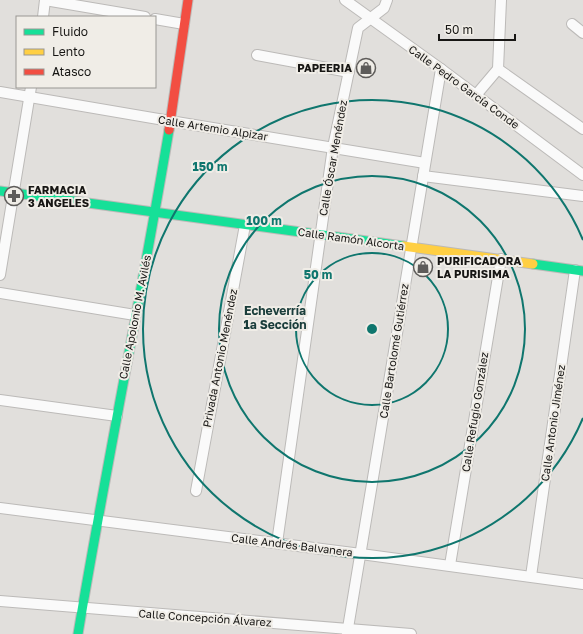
<svg xmlns="http://www.w3.org/2000/svg" width="583" height="634" font-family="'Golos Text',sans-serif">
<style>
.lines{fill:none;stroke-linecap:round;stroke-linejoin:round}
.street-casing{stroke:#bcbab8;stroke-width:12}
.fast-casing{stroke:#bcbab8;stroke-width:11}
.slow-casing{stroke:#bcbab8;stroke-width:11}
.jam-casing{stroke:#bcbab8;stroke-width:11}
.street{stroke:#fafafa;stroke-width:10}
.fast{stroke:#16e098;stroke-width:9}
.slow{stroke:#ffcf43;stroke-width:9}
.jam{stroke:#f24e42;stroke-width:9}
.ring{fill:none;stroke:#0f766e;stroke-width:2}
.labels{text-anchor:middle;stroke-width:4;stroke-linejoin:round;paint-order:stroke}
.poi-label{font-size:11px;font-weight:bold;fill:#171614;stroke:#f0ede7;text-anchor:start}
.street-label{font-size:11px;fill:#171614;stroke:#f0ede7}
.neighbourhood-label{font-size:12px;font-weight:bold;fill:#1a3d3b;stroke:#f0ede7}
.centre{fill:#0f766e;stroke:#f0ede7;stroke-width:2}
.ring-label{font-size:12px;text-anchor:middle;font-weight:bold;fill:#0f766e;stroke:#f0ede7;stroke-width:4;stroke-linejoin:round;paint-order:stroke}
</style>
<rect width="100%" height="100%" fill="#e1dfdc"/>
<g class="lines">
<defs>
<g id="street">
<path d="M 45,0 L 145,17"/>
<path d="M 345,0 L 441,69 L 583,175"/>
<path d="M 43,17 L 45,0"/>
<path d="M 155,19 L 184,24"/>
<path d="M 572,24 L 583,33"/>
<path d="M 257,55 L 349,72"/>
<path d="M 498,69 L 583,129"/>
<path d="M 0,92 L 170,121 L 425,163"/>
<path d="M 476,95 L 498,69 L 501,0"/>
<path d="M 423,176 L 583,196"/>
<path d="M 0,275 L 31,87"/>
<path d="M 0,293 L 135,315"/>
<path d="M 0,400 L 117,416"/>
<path d="M 196,491 L 245,225"/>
<path d="M 0,508 L 361,554 L 583,584"/>
<path d="M 277,543 L 333,147 L 358,28 L 384,8 L 387,0"/>
<path d="M 450,565 L 501,259"/>
<path d="M 531,576 L 575,270"/>
<path d="M 0,601 L 411,634"/>
<path d="M 347,634 L 441,69"/>
</g>
<g id="fast">
<path d="M 0,191 L 403,246"/>
<path d="M 533,264 L 583,271"/>
<path d="M 78,634 C 106,466 141,298 169,130"/>
</g>
<path id="slow" d="M 403,246 L 533,264"/>
<path id="jam" d="M 169,130 L 188,0"/>
</defs>
<use href="#street" class="street-casing"/>
<use href="#fast" class="fast-casing"/>
<use href="#slow" class="slow-casing"/>
<use href="#jam" class="jam-casing"/>
<use href="#street" class="street"/>
<use href="#fast" class="fast"/>
<use href="#slow" class="slow"/>
<use href="#jam" class="jam"/>
</g>
<g class="ring">
<circle cx="372" cy="329" r="76"/>
<circle cx="372" cy="329" r="153"/>
<path d="M583 418A229 229 0 1 1 583 240"/>
</g>
<defs>
<symbol id="shop-ring" viewBox="-11 -11 22 22"><circle r="9.5" fill="#f0ede7" stroke="#5e5c5a" stroke-width="1.5"/><path d="M-5-2.5h2.3a2.7 3.5 0 0 1 5.4 0H5L5.5 6h-11ZM-1.5-2.5h3a1.5 2.3 0 0 0-3 0Z" fill="#5e5c5a"/></symbol>
<symbol id="pharmacy-ring" viewBox="-11 -11 22 22"><circle r="9.5" fill="#f0ede7" stroke="#5e5c5a" stroke-width="1.5"/><path d="M-2-6h4v4h4v4h-4v4h-4v-4h-4v-4h4Z" fill="#5e5c5a"/></symbol>
</defs>
<g fill-rule="evenodd">
<use href="#shop-ring" x="355" y="57" width="22" height="22"/>
<use href="#pharmacy-ring" x="3" y="185" width="22" height="22"/>
<use href="#shop-ring" x="412" y="256" width="22" height="22"/>
</g>
<g class="labels">
<g class="poi-label">
<text x="352" y="72" text-anchor="end">PAPEERIA</text>
<text x="28" y="194">FARMACIA<tspan x="28" dy="13">3 ANGELES</tspan></text>
<text x="437" y="265">PURIFICADORA<tspan x="437" dy="13">LA PURISIMA</tspan></text>
</g>
<g class="street-label">
<text transform="translate(464 87) rotate(36)" y="4">Calle Pedro García Conde</text>
<text transform="translate(213 128) rotate(9)" y="4">Calle Artemio Alpizar</text>
<text transform="translate(333 158) rotate(-80)" y="4">Calle Óscar Menéndez</text>
<text transform="translate(351 239) rotate(8)" y="4">Calle Ramón Alcorta</text>
<text transform="translate(135 317) rotate(-79)" y="4">Calle Apolonio M. Avilés</text>
<text transform="translate(394 351) rotate(-81)" y="4">Calle Bartolomé Gutiérrez</text>
<text transform="translate(220 358) rotate(-79)" y="4">Privada Antonio Menéndez</text>
<text transform="translate(475 412) rotate(-81)" y="4">Calle Refugio González</text>
<text transform="translate(553 423) rotate(-82)" y="4">Calle Antonio Jiménez</text>
<text transform="translate(292 545) rotate(7)" y="4">Calle Andrés Balvanera</text>
<text transform="translate(205 618) rotate(4)" y="4">Calle Concepción Álvarez</text>
</g>
<g class="neighbourhood-label">
<text x="275" y="315">Echeverría<tspan x="275" dy="14">1a Sección</tspan></text>
</g>
</g>
<circle cx="372" cy="329" r="6" class="centre"/>
<g class="ring-label">
<text x="210" y="171">150 m</text>
<text x="264" y="225">100 m</text>
<text x="318" y="279">50 m</text>
</g>
<rect x="16" y="16" width="140" height="72" fill="#f0ede7" stroke="#999793"/>
<rect x="24" y="29" width="20" height="6" fill="#16e098" stroke="#999793"/>
<text x="52" y="36" font-size="12" fill="#171614">Fluido</text>
<rect x="24" y="49" width="20" height="6" fill="#ffcf43" stroke="#999793"/>
<text x="52" y="56" font-size="12" fill="#171614">Lento</text>
<rect x="24" y="69" width="20" height="6" fill="#f24e42" stroke="#999793"/>
<text x="52" y="76" font-size="12" fill="#171614">Atasco</text>
<path d="M439 34v6h76v-6" fill="none" stroke="#171614" stroke-width="2"/>
<text x="445" y="34" font-size="12" fill="#171614" stroke="#f0ede7" stroke-width="3" paint-order="stroke">50 m</text>
</svg>
